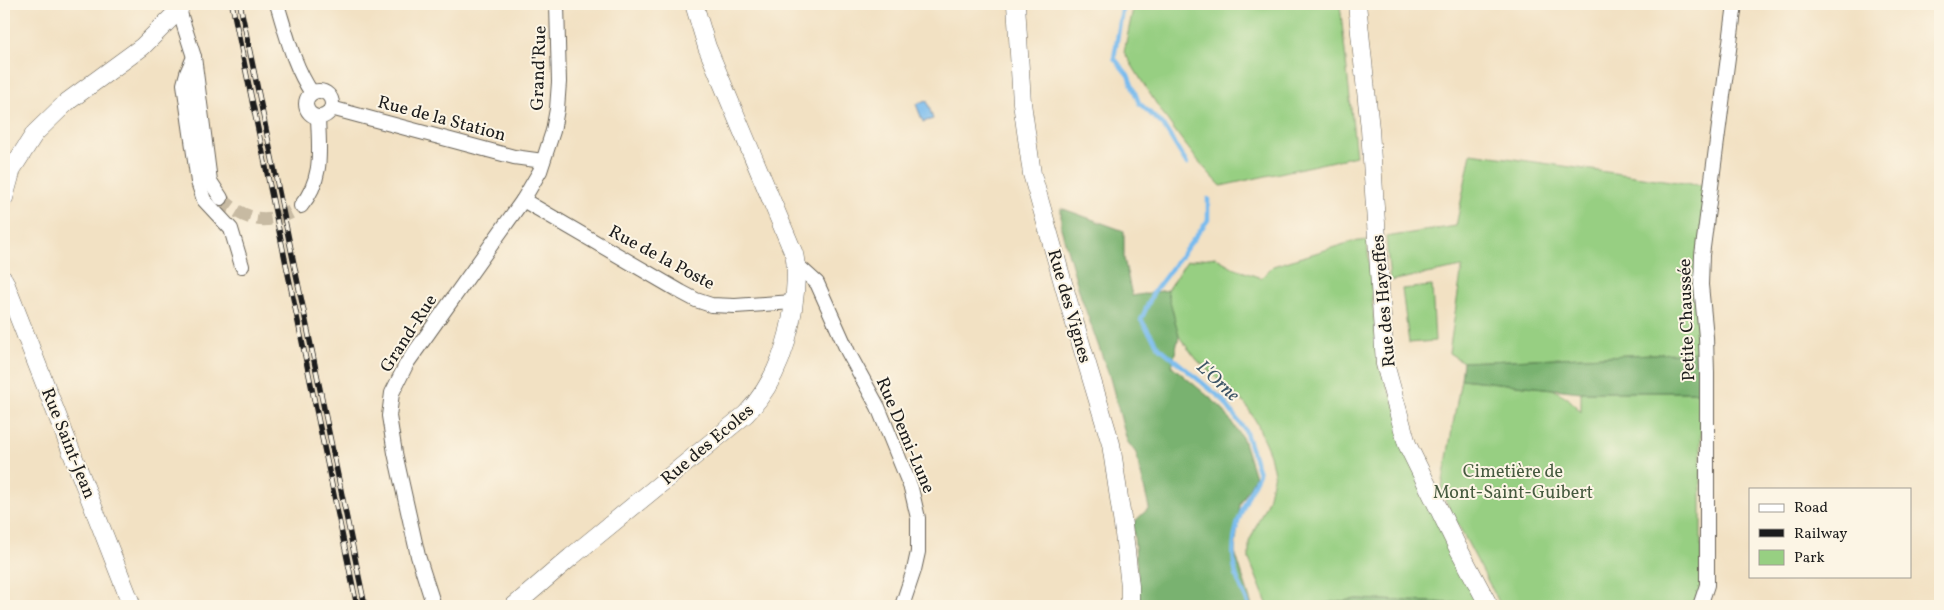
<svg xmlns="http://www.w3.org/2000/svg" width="1944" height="610" font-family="Vollkorn,serif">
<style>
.green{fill:#97cf82;stroke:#5a764f}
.forest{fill:#79b270;stroke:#4a6746}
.water{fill:#78bbee;stroke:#4a6c85}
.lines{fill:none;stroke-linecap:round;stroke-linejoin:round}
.stream{stroke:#78bbee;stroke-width:4.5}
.minor-tunnel{stroke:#c7baa2;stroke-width:14;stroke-dasharray:14 7;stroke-linecap:butt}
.minor-casing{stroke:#676156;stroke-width:16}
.tertiary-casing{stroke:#676156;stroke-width:19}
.minor{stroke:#fff;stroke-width:14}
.tertiary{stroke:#fff;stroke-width:18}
.rail-casing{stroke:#1c1c1c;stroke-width:5.5}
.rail{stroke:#fcf5e5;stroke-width:4;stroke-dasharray:11;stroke-linecap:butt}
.labels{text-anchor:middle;stroke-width:4;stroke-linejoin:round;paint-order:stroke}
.street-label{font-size:18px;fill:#1c1c1c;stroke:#fcf5e5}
.park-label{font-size:18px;fill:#475b40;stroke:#fcf5e5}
.water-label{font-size:19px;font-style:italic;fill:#3c5466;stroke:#fcf5e5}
</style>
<rect width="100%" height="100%" fill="#fcf5e5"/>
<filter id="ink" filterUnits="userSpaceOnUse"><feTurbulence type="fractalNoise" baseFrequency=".02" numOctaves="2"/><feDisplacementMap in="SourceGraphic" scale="10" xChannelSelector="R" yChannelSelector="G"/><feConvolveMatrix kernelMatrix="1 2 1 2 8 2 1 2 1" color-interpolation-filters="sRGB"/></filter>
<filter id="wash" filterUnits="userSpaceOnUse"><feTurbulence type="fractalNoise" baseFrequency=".0096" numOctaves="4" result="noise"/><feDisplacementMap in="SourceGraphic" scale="20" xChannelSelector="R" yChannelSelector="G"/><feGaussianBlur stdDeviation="1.12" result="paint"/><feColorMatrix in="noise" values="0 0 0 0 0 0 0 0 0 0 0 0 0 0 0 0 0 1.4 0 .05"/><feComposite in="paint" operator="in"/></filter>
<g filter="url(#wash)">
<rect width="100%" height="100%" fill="#f2e1c3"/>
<g class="green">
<path d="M 1134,4 L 1340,4 L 1356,156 L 1221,186 C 1182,146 1153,100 1124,52 Z"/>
<path d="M 1471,153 L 1706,186 L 1702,352 L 1463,362 L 1449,353 L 1462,267 L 1390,281 L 1386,237 L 1456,226 Z"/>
<path d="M 1367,240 L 1378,364 L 1479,604 L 1357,599 L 1303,606 L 1268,606 L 1249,559 L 1249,542 L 1268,500 L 1274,473 L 1270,455 L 1257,423 L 1246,405 L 1198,361 L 1183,342 L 1179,336 L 1167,290 L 1187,261 L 1215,257 L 1236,269 L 1261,278 L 1273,266 L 1351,242 Z"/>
<path d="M 1432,286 L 1435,341 L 1409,343 L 1402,289 Z"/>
<path d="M 1461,379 L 1553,389 L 1568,398 L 1581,412 L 1581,392 L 1701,392 L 1701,589 L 1692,606 L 1501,606 L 1441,492 Z"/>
</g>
<g class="forest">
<path d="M 1061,208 L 1124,231 L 1124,258 L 1132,296 L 1167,290 L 1179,336 L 1172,366 L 1222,408 L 1243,439 L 1255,477 L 1240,504 L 1235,552 L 1252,606 L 1140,606 L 1133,523 L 1149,508 L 1136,453 L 1127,441 L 1110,378 L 1081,297 L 1061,228 Z"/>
<path d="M 1702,352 L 1701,392 L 1581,392 L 1461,379 L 1463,362 Z"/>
<path d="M 1357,599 L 1479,604 L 1481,606 L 1303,606 Z"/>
</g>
<path class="water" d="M 927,101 L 933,119 L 923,122 L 916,104 Z"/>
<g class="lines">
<g class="stream">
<path d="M 1123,4 L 1114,58 L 1128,75 L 1139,103 L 1163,125 L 1187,164"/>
<path d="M 1208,199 L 1208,220 L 1153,293 L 1141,320 L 1159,347 L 1222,399 L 1245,430 L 1259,473 C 1244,505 1228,533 1235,570 C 1237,582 1245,595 1249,606"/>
</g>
</g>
</g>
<g filter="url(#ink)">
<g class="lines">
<path class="minor-tunnel" d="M 221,198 C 245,223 272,226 301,206"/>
<defs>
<g id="minor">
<path d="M 277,4 C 286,33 294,67 312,93"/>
<path d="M 179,10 L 194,57 L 210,181 L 221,198"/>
<path d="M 194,57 L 187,73 L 184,84 L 198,182 L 204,200 L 231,229 L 242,266"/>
<circle cx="319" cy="104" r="13"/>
<path d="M 331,108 L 514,157 L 543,161"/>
<path d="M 523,200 L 681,292 L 696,300 L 711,305 L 735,306 L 794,302"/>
<path d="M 301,206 C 324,178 319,150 318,117"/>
<path d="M 796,264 L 817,283 L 848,352 L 878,407 L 911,488 L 918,518 L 918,552 L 914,570 L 902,606"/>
<path d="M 434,606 L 418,556 L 395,453 L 389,416 L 392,393 L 407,363 L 523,200 L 540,171 L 553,131 L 557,109 L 559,82 L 557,4"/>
<path d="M 1700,606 L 1707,585 L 1707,373 L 1706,337 L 1701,285 L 1702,255 L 1735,4"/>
</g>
<g id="tertiary">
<path d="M 1016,4 L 1022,103 L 1032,174 L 1069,304 L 1111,444 L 1123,525 L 1130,586 L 1130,606"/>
<path d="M 1357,4 L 1370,129 L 1385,364 L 1407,444 L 1457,546 L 1489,606"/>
<path d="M 4,198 L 12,169 L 35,133 L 67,102 L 142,47 L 179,10 L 180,4"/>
<path d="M 4,280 L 132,606"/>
<path d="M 514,606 L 571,557 L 746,414 C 778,381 791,337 795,292 C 796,279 797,266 794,254 L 707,47 L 694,4"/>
</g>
</defs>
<use href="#minor" class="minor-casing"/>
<use href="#tertiary" class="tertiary-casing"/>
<use href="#minor" class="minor"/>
<use href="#tertiary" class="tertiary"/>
<defs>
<g id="rail">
<path d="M 232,4 L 357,606"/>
<path d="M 240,4 L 365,606"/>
</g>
</defs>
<use href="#rail" class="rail-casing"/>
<use href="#rail" class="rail"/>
</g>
</g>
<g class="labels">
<g class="street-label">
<text transform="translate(538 68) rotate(-88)" y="6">Grand'Rue</text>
<text transform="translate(442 118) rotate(15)" y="6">Rue de la Station</text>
<text transform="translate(662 257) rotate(28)" y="6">Rue de la Poste</text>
<text transform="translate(1383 301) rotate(-95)" y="6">Rue des Hayeffes</text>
<text transform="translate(1070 306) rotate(74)" y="6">Rue des Vignes</text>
<text transform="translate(1686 320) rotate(-92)" y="6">Petite Chaussée</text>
<text transform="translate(408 333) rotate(-57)" y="6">Grand-Rue</text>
<text transform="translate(906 435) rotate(67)" y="6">Rue Demi-Lune</text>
<text transform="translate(69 443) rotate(68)" y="6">Rue Saint-Jean</text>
<text transform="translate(707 444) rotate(-40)" y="6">Rue des Ecoles</text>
</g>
<g class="park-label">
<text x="1513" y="477">Cimetière de<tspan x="1513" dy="21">Mont-Saint-Guibert</tspan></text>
</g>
<g class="water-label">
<text transform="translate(1219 380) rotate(43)" y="7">L'Orne</text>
</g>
</g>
<rect width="1944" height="610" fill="none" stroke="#fcf5e5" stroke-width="20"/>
<rect x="1749" y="488" width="162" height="90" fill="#fcf5e5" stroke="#a29e95"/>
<rect x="1759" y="504" width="25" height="8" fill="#ffffff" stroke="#a29e95"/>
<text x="1794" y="512" font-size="15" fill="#1c1c1c">Road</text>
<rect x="1759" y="529" width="25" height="8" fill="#1c1c1c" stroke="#a29e95"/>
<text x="1794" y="538" font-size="15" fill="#1c1c1c">Railway</text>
<rect x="1759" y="550" width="25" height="15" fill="#97cf82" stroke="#a29e95"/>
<text x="1794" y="562" font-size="15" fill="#1c1c1c">Park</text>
</svg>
